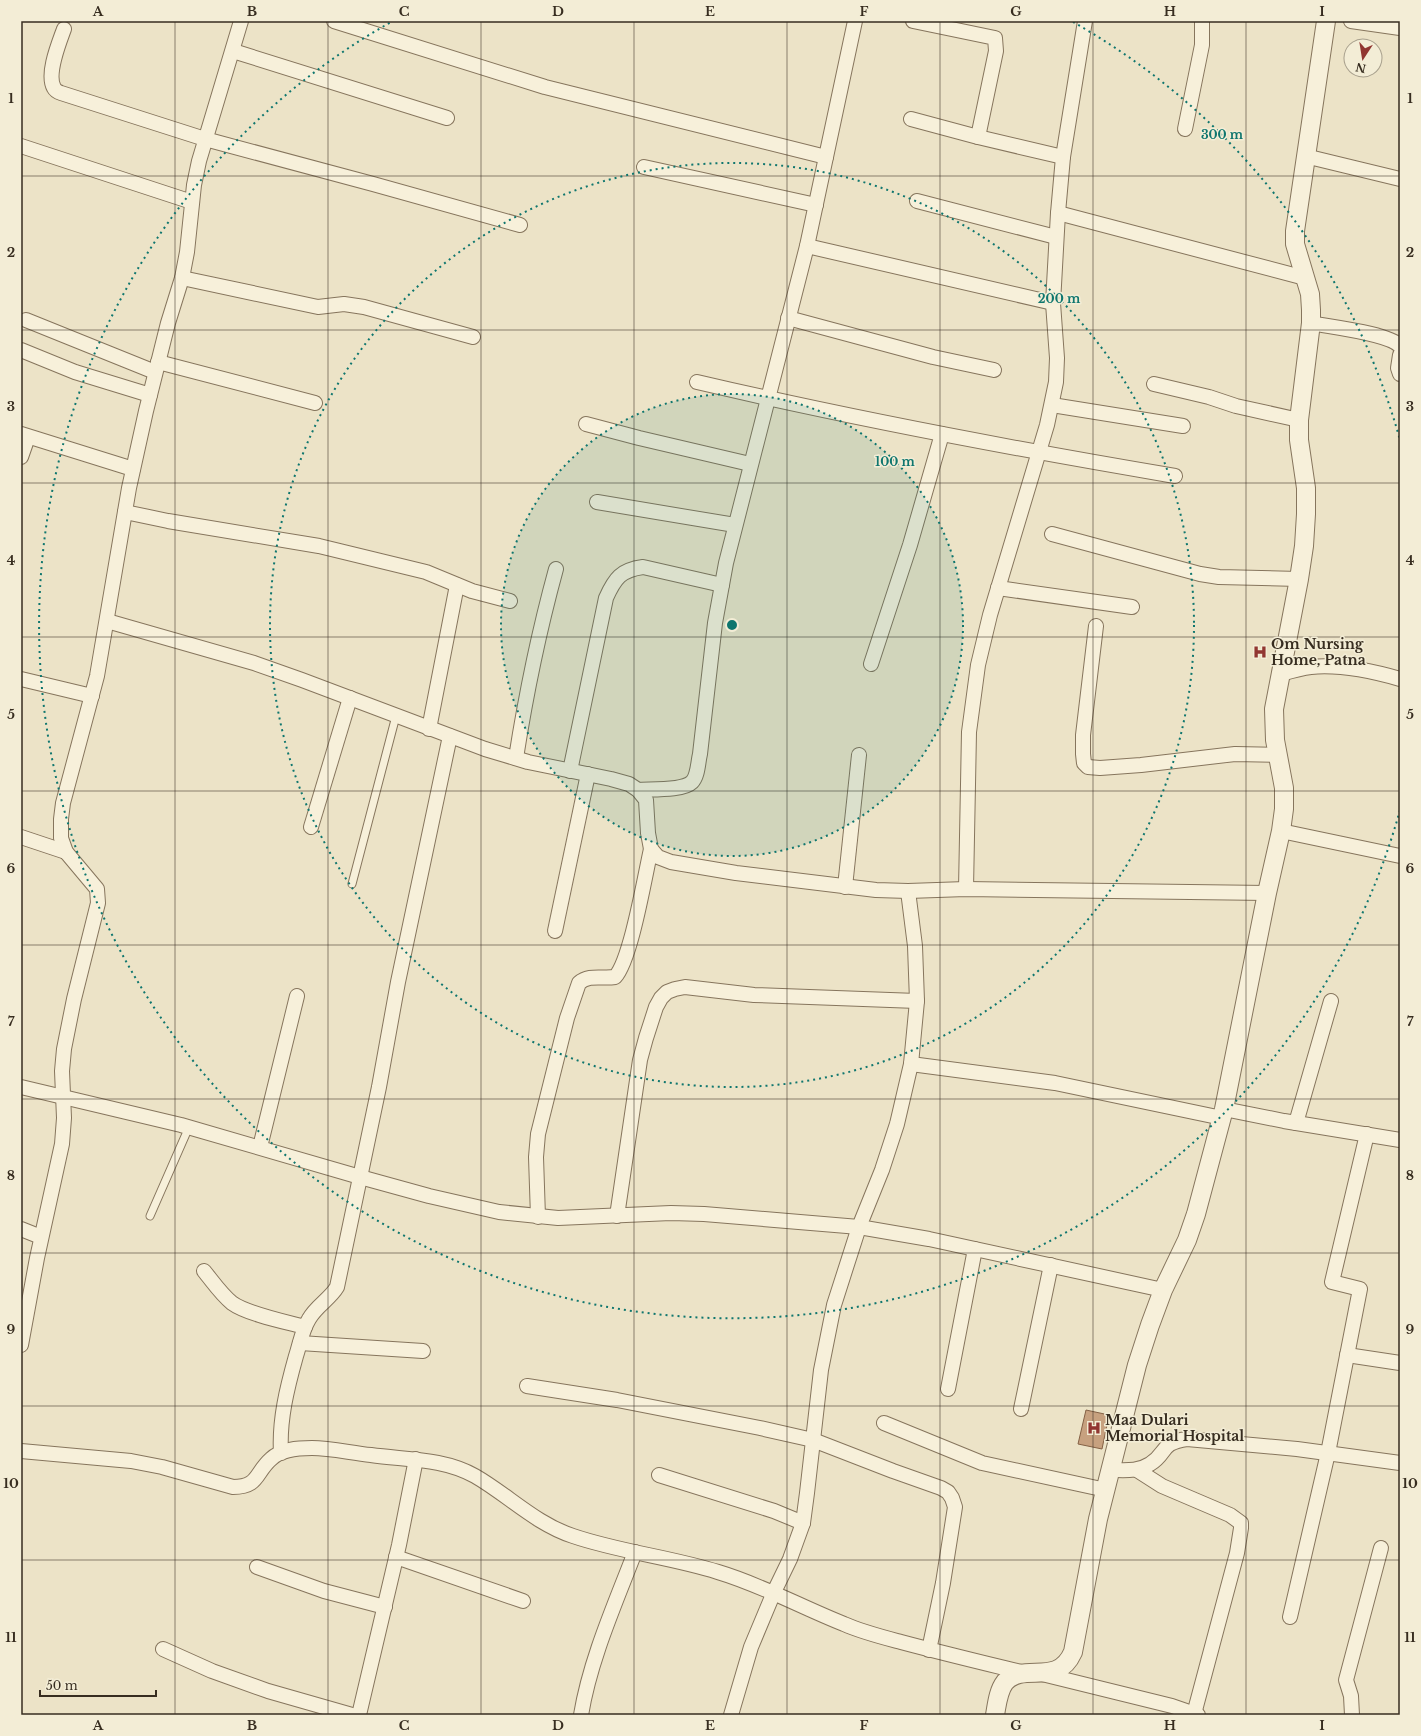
<svg xmlns="http://www.w3.org/2000/svg" width="1421" height="1736" font-family="'Libre Baskerville',serif">
<style>
.building{fill:#c7a17f;stroke:#846145}
.lines{fill:none;stroke-linecap:round;stroke-linejoin:round}
.service-casing{stroke:#86755d;stroke-width:9}
.minor-casing{stroke:#86755d;stroke-width:16}
.tertiary-casing{stroke:#86755d;stroke-width:20}
.service{stroke:#f7f0da;stroke-width:7}
.minor{stroke:#f7f0da;stroke-width:14}
.tertiary{stroke:#f7f0da;stroke-width:18}
.grid{fill:none;stroke:#372d20;stroke-width:1;stroke-opacity:0.55}
.ring{fill:none;stroke:#0f766e;stroke-width:2;stroke-dasharray:2 4}
.labels{text-anchor:middle;stroke-width:3;stroke-linejoin:round;paint-order:stroke}
.poi-label{font-size:14px;font-weight:bold;fill:#372d20;stroke:#f3edd6;text-anchor:start}
.centre{fill:#0f766e;stroke:#f3edd6;stroke-width:2}
.ring-label{font-size:12px;text-anchor:middle;font-weight:bold;fill:#0f766e;stroke:#f3edd6;stroke-width:3;stroke-linejoin:round;paint-order:stroke}
.neatline{fill:none;stroke:#372d20;stroke-width:1.5}
.grid-label{font-size:13px;text-anchor:middle;font-weight:bold;fill:#372d20}
</style>
<rect width="100%" height="100%" fill="#ece3c7"/>
<path class="building" d="M 1086,1410 L 1109,1415 L 1102,1449 L 1078,1444 Z"/>
<g class="lines">
<defs>
<g id="service">
<path d="M 352,884 L 396,716"/>
<path d="M 150,1216 L 189,1127"/>
</g>
<g id="minor">
<path d="M 334,21 L 545,87 L 826,157"/>
<path d="M 913,21 L 995,38 L 996,51 L 978,137"/>
<path d="M 1351,21 L 1400,28"/>
<path d="M 64,29 C 59,43 46,74 54,88 C 55,90 58,92 61,93 L 205,139 L 373,184 L 520,225"/>
<path d="M 233,51 L 447,118"/>
<path d="M 911,119 L 978,137 L 1063,157"/>
<path d="M 1185,129 L 1202,45 L 1202,21"/>
<path d="M 21,146 L 192,202"/>
<path d="M 1305,156 L 1400,179"/>
<path d="M 644,167 L 816,205"/>
<path d="M 917,201 L 1056,237"/>
<path d="M 1058,213 L 1305,278"/>
<path d="M 807,246 L 1053,303"/>
<path d="M 182,278 L 318,307 L 344,304 L 364,307 L 473,337"/>
<path d="M 788,318 L 933,357 L 994,370"/>
<path d="M 26,320 L 155,372"/>
<path d="M 1311,323 C 1330,327 1388,333 1400,346"/>
<path d="M 21,350 L 75,372 L 150,395"/>
<path d="M 1400,355 L 1398,368 L 1400,374"/>
<path d="M 158,362 L 315,403"/>
<path d="M 697,382 C 855,419 1015,449 1175,476"/>
<path d="M 1154,384 L 1209,397 L 1236,406 L 1299,420"/>
<path d="M 1052,405 L 1183,426"/>
<path d="M 586,424 L 639,438 L 750,464"/>
<path d="M 21,434 L 133,469"/>
<path d="M 21,457 L 28,437"/>
<path d="M 597,502 L 735,525"/>
<path d="M 125,512 L 168,521 L 319,546 L 426,572 L 472,591 L 510,601"/>
<path d="M 1052,534 L 1200,574 L 1219,577 L 1299,579"/>
<path d="M 998,588 L 1132,607"/>
<path d="M 107,621 L 254,663 L 302,680 L 485,749 L 528,762 L 611,779 L 629,784 L 638,790 L 646,800 L 648,833 L 651,849 L 658,857 L 671,862 L 736,873 L 876,890 L 908,891 L 966,889 L 1267,893"/>
<path d="M 1096,626 L 1083,735 L 1083,754 L 1084,763 L 1088,767 L 1100,768 L 1141,765 L 1235,754 L 1278,755"/>
<path d="M 871,664 L 910,545 L 942,434"/>
<path d="M 1281,674 C 1291,671 1301,668 1311,667 C 1341,664 1372,671 1400,679"/>
<path d="M 21,679 L 92,696"/>
<path d="M 429,729 L 457,585"/>
<path d="M 516,758 C 526,694 539,631 556,569"/>
<path d="M 570,771 L 606,598 C 615,578 621,570 643,567 L 722,585"/>
<path d="M 638,790 C 651,789 683,791 692,782 C 698,776 698,762 700,754 L 715,623 L 726,563 L 807,246 L 855,21"/>
<path d="M 311,827 L 350,698"/>
<path d="M 1281,831 L 1400,856"/>
<path d="M 21,837 L 66,852"/>
<path d="M 845,887 L 859,755"/>
<path d="M 966,889 L 969,732 L 978,665 L 990,615 L 1047,425 L 1056,382 L 1057,358 L 1053,303 L 1058,213 L 1063,157 L 1085,21"/>
<path d="M 555,931 L 588,774"/>
<path d="M 911,1064 L 1055,1083 L 1222,1118"/>
<path d="M 21,1087 L 181,1125 L 360,1177 L 429,1196 L 499,1212 L 558,1218 L 671,1213 L 704,1214 L 859,1227 L 929,1239 L 1163,1290"/>
<path d="M 1224,1109 L 1284,1121 L 1400,1140"/>
<path d="M 1296,1123 L 1331,1001"/>
<path d="M 260,1147 L 297,996"/>
<path d="M 617,1216 L 640,1060 L 646,1038 L 656,1007 L 661,998 L 667,992 L 675,989 L 685,987 L 754,995 L 917,1001"/>
<path d="M 538,1217 L 536,1157 L 538,1134 L 567,1018 L 579,983 C 589,974 602,979 615,977 C 631,960 645,875 651,849"/>
<path d="M 21,1229 L 41,1237"/>
<path d="M 204,1271 C 213,1282 221,1294 232,1303 C 247,1314 286,1322 305,1327"/>
<path d="M 300,1343 L 423,1351"/>
<path d="M 21,1345 L 37,1258 L 62,1144 L 64,1118 L 62,1071 L 64,1049 L 74,999 L 98,903 L 97,889 L 66,852 L 61,838 L 61,819 L 63,803 L 97,676 L 129,488 L 146,411 L 168,323 L 182,278 L 187,252 L 194,185 L 199,161 L 241,21"/>
<path d="M 1347,1355 L 1400,1363"/>
<path d="M 527,1386 L 617,1400 L 760,1428 L 813,1440 L 893,1471 L 941,1488 L 948,1492 L 952,1498 L 955,1507 L 943,1583 L 929,1650"/>
<path d="M 948,1389 L 975,1249"/>
<path d="M 1021,1409 L 1051,1265"/>
<path d="M 884,1423 L 982,1463 L 1106,1490"/>
<path d="M 21,1451 L 131,1461 L 162,1467 L 233,1487 C 259,1487 255,1473 271,1459 C 281,1449 298,1448 312,1448 C 331,1448 351,1453 371,1455 C 406,1460 443,1458 475,1476 C 508,1495 536,1524 573,1536 C 620,1552 670,1557 718,1572 C 762,1585 801,1607 844,1624 C 862,1632 882,1637 901,1642 C 942,1653 984,1663 1025,1673"/>
<path d="M 281,1453 C 279,1420 287,1388 296,1356 C 300,1344 302,1330 309,1319 C 316,1306 330,1299 337,1287 L 379,1087 L 398,982 L 450,736"/>
<path d="M 1110,1470 C 1124,1470 1138,1472 1150,1464 C 1168,1453 1159,1443 1187,1439 L 1297,1449 L 1400,1463"/>
<path d="M 1137,1470 L 1162,1486 L 1230,1515 L 1241,1523 L 1241,1528 L 1237,1553 L 1194,1714"/>
<path d="M 659,1475 L 774,1511 L 803,1523"/>
<path d="M 396,1557 L 523,1601"/>
<path d="M 257,1567 L 324,1591 L 385,1607"/>
<path d="M 1290,1617 L 1328,1453 L 1360,1289 L 1332,1282 L 1367,1134"/>
<path d="M 163,1649 L 212,1671 L 268,1691 L 352,1715"/>
<path d="M 1042,1674 L 1172,1706 L 1198,1715"/>
<path d="M 359,1715 L 399,1545 L 416,1459"/>
<path d="M 581,1715 C 590,1660 615,1604 635,1552"/>
<path d="M 731,1715 L 751,1647 L 774,1592 L 790,1559 L 803,1523 L 807,1493 L 821,1370 L 834,1305 L 859,1227 L 882,1170 L 897,1124 L 911,1064 L 917,1001 L 915,946 L 908,891"/>
<path d="M 1352,1715 L 1351,1696 L 1346,1680 L 1381,1548"/>
</g>
<path id="tertiary" d="M 995,1715 C 997,1704 998,1691 1005,1682 C 1025,1661 1057,1688 1073,1652 L 1098,1519 L 1137,1365 L 1150,1325 L 1163,1290 L 1187,1240 L 1196,1214 L 1224,1109 L 1267,893 L 1281,831 L 1284,809 L 1284,788 L 1275,740 L 1274,709 L 1299,579 L 1304,546 L 1306,514 L 1306,488 L 1299,440 L 1299,420 L 1311,323 L 1311,310 L 1310,294 L 1295,244 L 1295,231 L 1326,21"/>
</defs>
<use href="#service" class="service-casing"/>
<use href="#minor" class="minor-casing"/>
<use href="#tertiary" class="tertiary-casing"/>
<use href="#service" class="service"/>
<use href="#minor" class="minor"/>
<use href="#tertiary" class="tertiary"/>
</g>
<path class="grid" d="M 175,21 L 175,1715M 328,21 L 328,1715M 481,21 L 481,1715M 634,21 L 634,1715M 787,21 L 787,1715M 940,21 L 940,1715M 1093,21 L 1093,1715M 1246,21 L 1246,1715M 21,176 L 1400,176M 21,330 L 1400,330M 21,483 L 1400,483M 21,637 L 1400,637M 21,791 L 1400,791M 21,945 L 1400,945M 21,1099 L 1400,1099M 21,1253 L 1400,1253M 21,1406 L 1400,1406M 21,1560 L 1400,1560"/>
<circle cx="732" cy="625" r="231" fill="#0f766e" fill-opacity=".12"/>
<g class="ring">
<circle cx="732" cy="625" r="231"/>
<circle cx="732" cy="625" r="462"/>
<path d="M1400 810A693 693 0 1 1 391 22M1073 22A693 693 0 0 1 1400 440"/>
</g>
<defs>
<symbol id="hospital-bare" viewBox="-9 -9 18 18"><path d="M-5-5h3v3.5h4V-5h3V5h-3V1.5h-4V5h-3Z" fill="#913631" stroke="#f3edd6" stroke-width="2.5" paint-order="stroke"/></symbol>
</defs>
<g fill-rule="evenodd">
<use href="#hospital-bare" x="1250" y="642" width="20" height="20"/>
<use href="#hospital-bare" x="1084" y="1418" width="20" height="20"/>
</g>
<g class="labels">
<g class="poi-label">
<text x="1271" y="649">Om Nursing<tspan x="1271" dy="16">Home, Patna</tspan></text>
<text x="1105" y="1425">Maa Dulari<tspan x="1105" dy="16">Memorial Hospital</tspan></text>
</g>
</g>
<circle cx="732" cy="625" r="6" class="centre"/>
<g class="ring-label">
<text x="1222" y="139">300 m</text>
<text x="1059" y="303">200 m</text>
<text x="895" y="466">100 m</text>
</g>
<rect width="1421" height="1736" fill="none" stroke="#f3edd6" stroke-width="44"/>
<g transform="translate(1363 58) rotate(192)"><circle r="19" fill="#f3edd6" stroke="#a8a08d"/>
<path d="M0-3L7 15L0 10L-7 15Z" fill="#913631"/>
<text y="-6" font-size="11" font-weight="bold" text-anchor="middle" fill="#372d20">N</text>
</g>
<path d="M40 1690v6h116v-6" fill="none" stroke="#372d20" stroke-width="2"/>
<text x="46" y="1690" font-size="12" fill="#372d20" stroke="#f3edd6" stroke-width="3" paint-order="stroke">50 m</text>
<rect x="22" y="22" width="1377" height="1692" class="neatline"/>
<g class="grid-label">
<text x="98" y="16">A</text>
<text x="252" y="16">B</text>
<text x="404" y="16">C</text>
<text x="558" y="16">D</text>
<text x="710" y="16">E</text>
<text x="864" y="16">F</text>
<text x="1016" y="16">G</text>
<text x="1170" y="16">H</text>
<text x="1322" y="16">I</text>
<text x="11" y="103">1</text>
<text x="1410" y="103">1</text>
<text x="11" y="257">2</text>
<text x="1410" y="257">2</text>
<text x="11" y="411">3</text>
<text x="1410" y="411">3</text>
<text x="11" y="565">4</text>
<text x="1410" y="565">4</text>
<text x="11" y="719">5</text>
<text x="1410" y="719">5</text>
<text x="11" y="873">6</text>
<text x="1410" y="873">6</text>
<text x="11" y="1026">7</text>
<text x="1410" y="1026">7</text>
<text x="11" y="1180">8</text>
<text x="1410" y="1180">8</text>
<text x="11" y="1334">9</text>
<text x="1410" y="1334">9</text>
<text x="11" y="1488">10</text>
<text x="1410" y="1488">10</text>
<text x="11" y="1642">11</text>
<text x="1410" y="1642">11</text>
<text x="98" y="1730">A</text>
<text x="252" y="1730">B</text>
<text x="404" y="1730">C</text>
<text x="558" y="1730">D</text>
<text x="710" y="1730">E</text>
<text x="864" y="1730">F</text>
<text x="1016" y="1730">G</text>
<text x="1170" y="1730">H</text>
<text x="1322" y="1730">I</text>
</g>
</svg>
